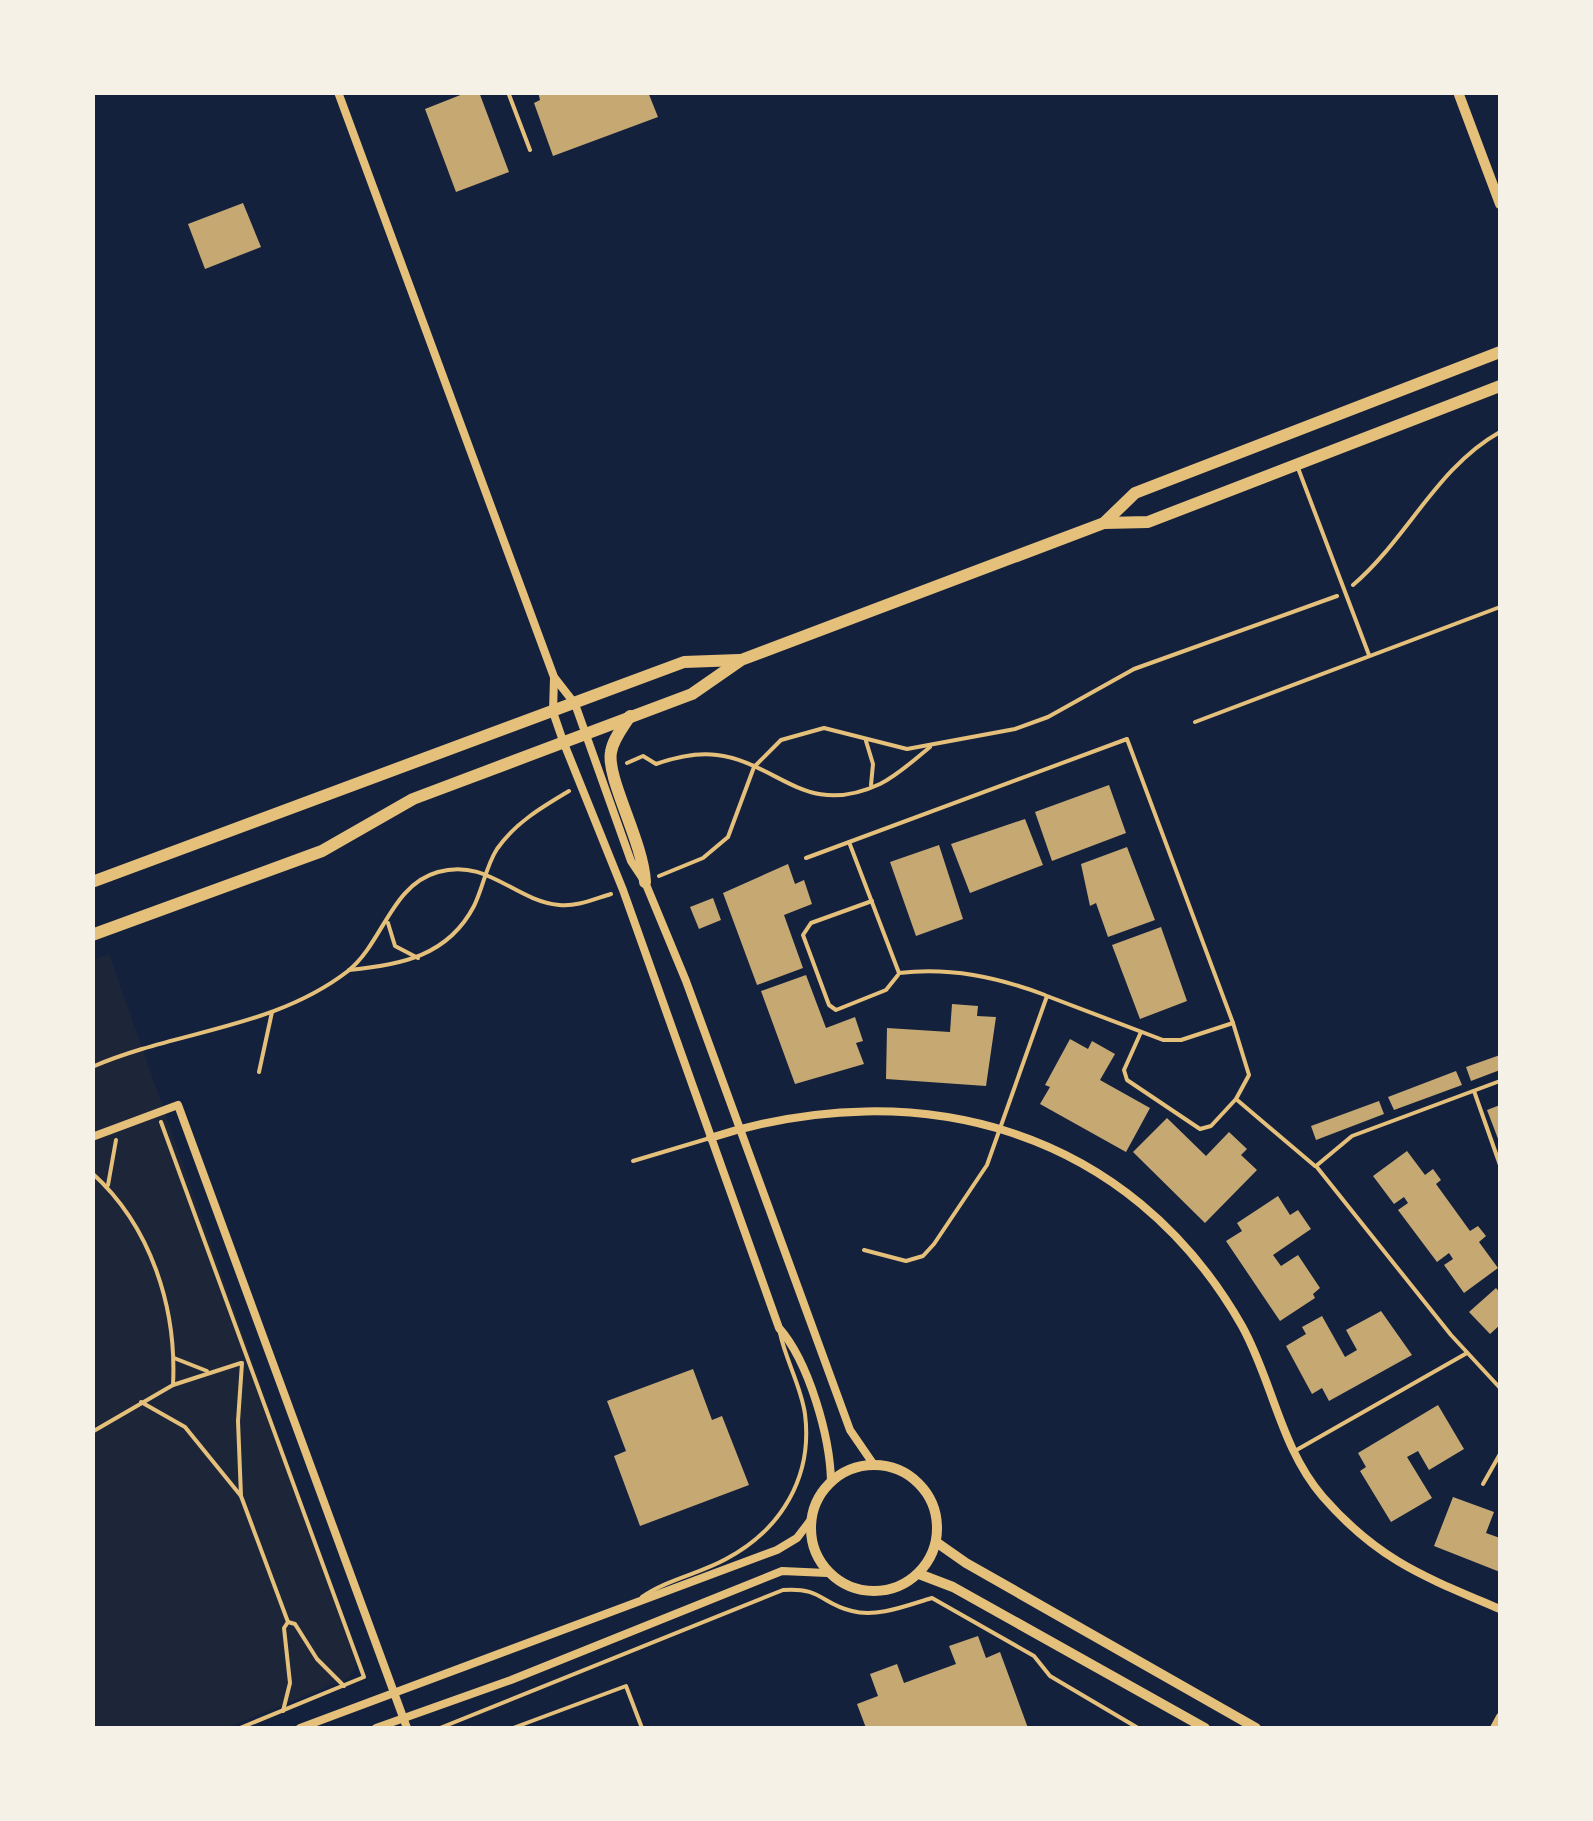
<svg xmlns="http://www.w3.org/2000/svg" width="1593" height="1821" font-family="Merriweather,serif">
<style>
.green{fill:#1d2539}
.building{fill:#c6a872}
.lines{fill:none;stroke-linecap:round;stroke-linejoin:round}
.path{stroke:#e5c07b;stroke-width:4}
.service{stroke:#e5c07b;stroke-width:4}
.minor{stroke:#e5c07b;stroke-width:8}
.tertiary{stroke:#e5c07b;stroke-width:10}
.primary{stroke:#e5c07b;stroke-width:12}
</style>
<rect width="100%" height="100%" fill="#14213d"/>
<path class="green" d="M 109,954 L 358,1661 L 349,1678 L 226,1728 L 93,1728 L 92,960 Z"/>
<g class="building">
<path d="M 468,92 L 479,92 L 509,172 L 456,192 L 425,109 Z"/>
<path d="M 538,92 L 648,92 L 658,117 L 553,156 L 534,103 L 540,100 Z"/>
<path d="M 243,203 L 261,247 L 205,269 L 188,224 Z"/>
<path d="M 1109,785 L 1126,833 L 1052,861 L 1035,812 Z"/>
<path d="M 1025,819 L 1043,865 L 970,893 L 951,844 Z"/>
<path d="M 939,845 L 963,919 L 916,936 L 890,862 Z"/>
<path d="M 1127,847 L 1155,920 L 1108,937 L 1096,903 L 1090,906 L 1081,864 Z"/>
<path d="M 788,864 L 795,884 L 804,880 L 812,904 L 784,915 L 803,968 L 757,985 L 723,893 Z"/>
<path d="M 713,898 L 721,920 L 699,929 L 690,907 Z"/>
<path d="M 1161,927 L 1187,1001 L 1140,1019 L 1112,945 Z"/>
<path d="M 806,975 L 826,1028 L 855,1017 L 863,1041 L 856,1043 L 864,1064 L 795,1084 L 761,991 Z"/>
<path d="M 952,1004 L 978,1006 L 977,1016 L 996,1017 L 986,1086 L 886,1079 L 887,1028 L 950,1032 Z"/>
<path d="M 1070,1039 L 1088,1049 L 1092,1041 L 1115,1054 L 1100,1080 L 1150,1108 L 1126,1152 L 1040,1104 L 1050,1087 L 1045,1085 Z"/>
<path d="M 1500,1055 L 1500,1070 L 1471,1081 L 1466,1067 Z"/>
<path d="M 1456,1071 L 1462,1085 L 1394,1110 L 1388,1097 Z"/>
<path d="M 1379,1101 L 1384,1114 L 1316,1140 L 1311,1126 Z"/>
<path d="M 1500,1105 L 1500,1144 L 1487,1110 Z"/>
<path d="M 1167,1118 L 1206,1156 L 1229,1132 L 1247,1149 L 1241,1155 L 1257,1170 L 1205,1223 L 1133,1152 Z"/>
<path d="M 1407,1151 L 1425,1175 L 1433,1169 L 1441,1180 L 1436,1184 L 1470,1231 L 1478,1226 L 1486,1236 L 1479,1242 L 1498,1268 L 1464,1293 L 1444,1265 L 1453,1259 L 1449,1253 L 1437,1262 L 1398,1210 L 1408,1203 L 1404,1197 L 1394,1204 L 1373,1176 Z"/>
<path d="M 1278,1196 L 1290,1215 L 1298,1210 L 1311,1229 L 1273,1255 L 1281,1266 L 1298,1255 L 1320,1288 L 1313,1294 L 1315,1298 L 1280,1321 L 1226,1241 L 1242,1231 L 1237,1223 Z"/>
<path d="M 1496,1288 L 1500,1293 L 1500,1325 L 1490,1334 L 1469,1312 Z"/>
<path d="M 1381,1311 L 1412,1355 L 1329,1401 L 1322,1388 L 1312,1394 L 1286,1346 L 1306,1334 L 1302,1327 L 1322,1316 L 1345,1357 L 1357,1350 L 1346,1330 Z"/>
<path d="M 693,1369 L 712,1420 L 722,1416 L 749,1485 L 640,1526 L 614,1456 L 626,1451 L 607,1401 Z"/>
<path d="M 1438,1405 L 1464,1449 L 1429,1470 L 1418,1451 L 1407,1457 L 1432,1498 L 1391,1522 L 1360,1471 L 1366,1467 L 1358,1453 Z"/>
<path d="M 1453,1497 L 1494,1512 L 1486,1533 L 1500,1538 L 1500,1572 L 1434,1546 Z"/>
<path d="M 978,1636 L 986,1658 L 1000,1652 L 1028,1728 L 866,1728 L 857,1704 L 878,1696 L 870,1674 L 897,1664 L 904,1683 L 956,1664 L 949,1646 Z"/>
</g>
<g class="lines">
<g class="path">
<path d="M 1353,585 C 1407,539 1437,467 1500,432"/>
<path d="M 866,741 L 873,764 L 871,785"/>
<path d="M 627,763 L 643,756 L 656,764 C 676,757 696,752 717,755 C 779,763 805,819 880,784 C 898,775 914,760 930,747"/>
<path d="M 659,876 L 703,858 L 728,837 L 754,767 L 781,740 L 824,728 L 907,749 L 1015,729 L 1048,717 L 1134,669 L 1337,596"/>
<path d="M 388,923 L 395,946 L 418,958"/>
<path d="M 349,970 C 401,965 448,956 474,906 C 483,888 486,866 497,849 C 515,823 542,807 569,791"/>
<path d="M 92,1067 C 177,1030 273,1029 348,971 C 383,943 391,885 438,872 C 488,858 513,900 559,905 C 577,907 594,899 611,894"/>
<path d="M 259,1072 L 272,1012"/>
<path d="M 161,1122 L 364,1677 L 240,1728"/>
<path d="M 92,1173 C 151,1226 177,1308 173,1385"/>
<path d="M 108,1185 L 116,1140"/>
<path d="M 174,1358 L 207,1371"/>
<path d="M 141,1402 L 185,1427 L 241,1496 L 238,1421 L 242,1363"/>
<path d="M 92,1432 L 173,1385 L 241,1363"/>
<path d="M 241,1496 L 288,1622"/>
<path d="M 283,1711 L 290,1683 L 284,1628 L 288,1622 L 295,1624 L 317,1659 L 344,1686"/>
<path d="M 440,1728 L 783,1590 C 822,1587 821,1604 852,1611 C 877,1618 908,1605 932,1598 L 1034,1656 L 1050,1676 L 1138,1728"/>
</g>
<g class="service">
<path d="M 508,92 L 530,150"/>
<path d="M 92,94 L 95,92"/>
<path d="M 1298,468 L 1369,655"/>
<path d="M 1195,722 L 1500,607"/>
<path d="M 849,842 L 899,973 C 950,967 997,977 1045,995"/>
<path d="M 806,858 L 1127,739 L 1233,1023 L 1181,1040 L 1163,1040 L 1047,996 L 987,1165 L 934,1244 L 923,1256 L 906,1261 L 864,1250"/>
<path d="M 872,901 L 811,923 L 803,935 L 829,1005 L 836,1010 L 886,990 L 898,975"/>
<path d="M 1233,1023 L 1249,1075 L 1236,1099 L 1315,1166"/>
<path d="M 1141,1032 L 1124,1070 L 1127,1080 L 1200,1129 L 1211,1126 L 1236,1099"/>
<path d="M 1500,1081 L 1352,1136 L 1316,1166 L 1451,1335 L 1500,1388"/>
<path d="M 1474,1091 L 1500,1165"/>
<path d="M 633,1161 L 710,1138"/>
<path d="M 1293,1452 L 1467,1353"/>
<path d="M 1483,1484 L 1500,1454"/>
<path d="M 642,1597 C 668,1579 699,1574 726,1559 C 781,1530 813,1477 805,1414 C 801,1386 786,1361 780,1333"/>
<path d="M 513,1728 L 626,1686 L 642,1728"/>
</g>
<g class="minor">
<path d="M 338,92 L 554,677 L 575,704 L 631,861 L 645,882 L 686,981 L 850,1430 L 874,1465"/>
<path d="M 554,678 L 553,712 L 563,741 L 623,890 L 779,1328 C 809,1362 830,1437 831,1481"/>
<path d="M 92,1137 L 178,1105 L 407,1728"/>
<path d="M 710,1138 C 919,1071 1130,1129 1242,1326 C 1273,1382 1280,1447 1323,1497 C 1379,1561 1425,1577 1500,1609"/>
<path d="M 300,1728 L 777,1550 L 797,1538 L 810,1521"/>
<path d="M 376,1728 L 511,1680 L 782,1571 L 827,1573"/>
<path d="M 1494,1728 L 1500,1717"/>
</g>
<g class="tertiary">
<path d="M 1458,92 L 1500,204"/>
<circle cx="874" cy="1528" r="63"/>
<path d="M 936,1542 L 966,1563 L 1256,1728"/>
<path d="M 919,1574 L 953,1587 L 1205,1728"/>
</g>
<g class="primary">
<path d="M 1104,523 L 1135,493 L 1500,352"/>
<path d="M 630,716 C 623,727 613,739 611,752 C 606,778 643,841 645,882"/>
<path d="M 92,882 L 684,662 L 739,660"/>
<path d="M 92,935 L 322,851 L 413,799 L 692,694 L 741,660 L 1104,523 L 1148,522 L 1500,386"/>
</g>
</g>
<rect width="1593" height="1821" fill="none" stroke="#f6f1e7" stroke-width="190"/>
</svg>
